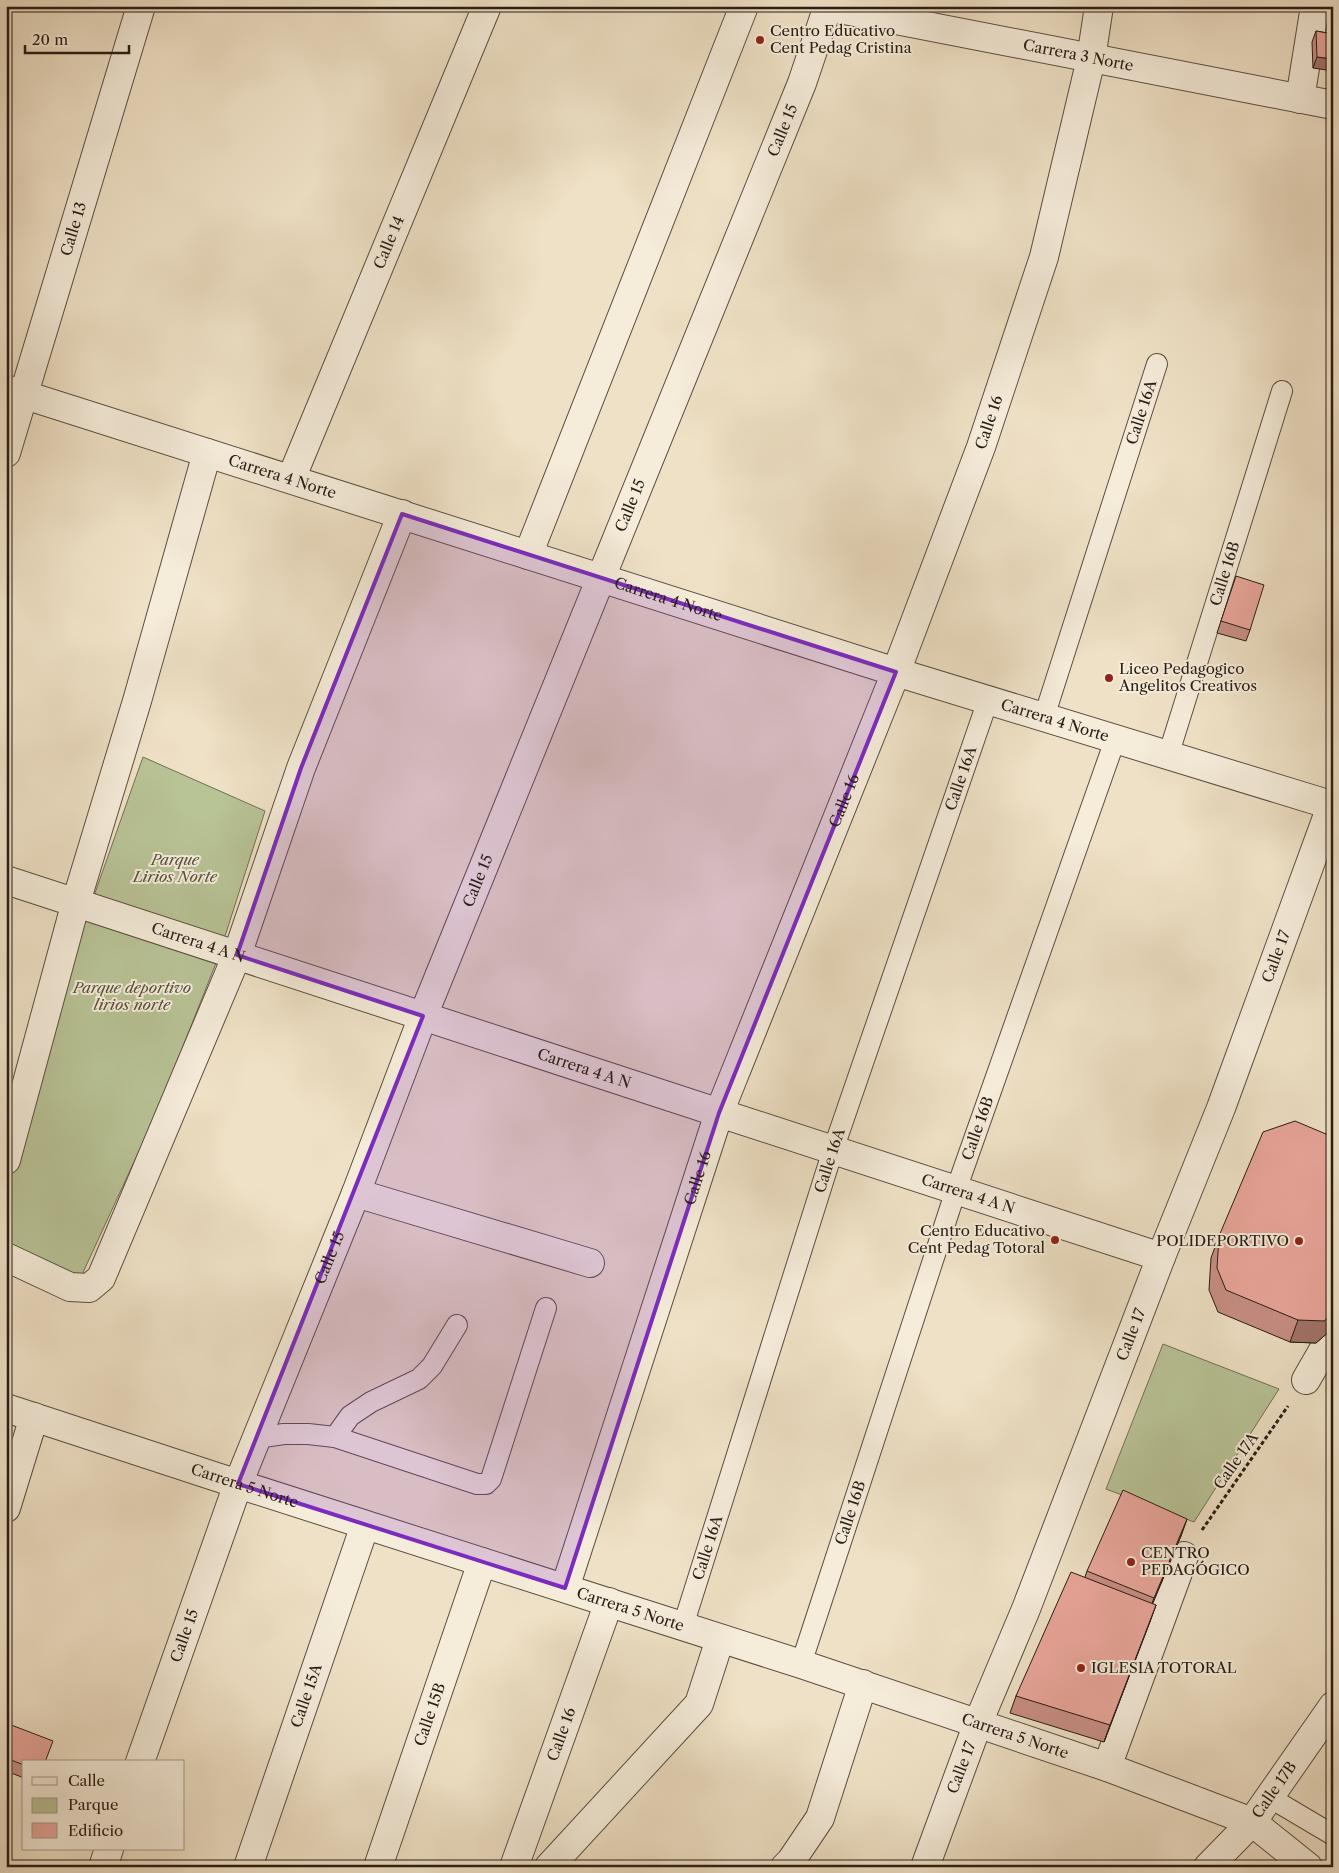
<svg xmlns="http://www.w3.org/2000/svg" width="1339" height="1873" font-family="'Libre Caslon Text',serif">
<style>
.green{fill:#b8c396;stroke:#707056}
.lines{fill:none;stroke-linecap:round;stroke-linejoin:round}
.lane-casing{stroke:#5a4e42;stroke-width:22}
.street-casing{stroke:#5a4e42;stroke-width:30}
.path{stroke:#281d16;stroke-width:3;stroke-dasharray:4 2.5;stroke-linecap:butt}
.lane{stroke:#f5ecda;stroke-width:20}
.street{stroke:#f5ecda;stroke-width:28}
.wall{fill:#c88f85;stroke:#281d16}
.shaded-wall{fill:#a3746c;stroke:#281d16}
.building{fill:#e9a69b;stroke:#281d16}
.marked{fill:#7b2cbf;fill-opacity:0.2;stroke:#7b2cbf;stroke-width:4;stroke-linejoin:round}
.poi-dot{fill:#8f2418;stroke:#f5ecda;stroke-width:2}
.labels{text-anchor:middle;stroke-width:4;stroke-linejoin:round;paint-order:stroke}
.poi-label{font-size:15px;fill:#281d16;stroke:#f5ecda;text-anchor:start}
.street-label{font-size:15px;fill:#281d16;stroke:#f5ecda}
.park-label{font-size:15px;font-style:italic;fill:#534f3c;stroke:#f5ecda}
</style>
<rect width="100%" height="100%" fill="#efe1c6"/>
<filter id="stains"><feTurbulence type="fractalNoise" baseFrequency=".004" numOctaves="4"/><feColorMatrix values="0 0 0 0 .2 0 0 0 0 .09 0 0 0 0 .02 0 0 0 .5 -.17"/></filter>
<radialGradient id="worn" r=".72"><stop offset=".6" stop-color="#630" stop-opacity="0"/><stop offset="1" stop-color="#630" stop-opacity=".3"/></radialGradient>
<g class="green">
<path d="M 143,757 L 265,811 L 218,958 L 157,1112 L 80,1279 L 6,1247 L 6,1180 L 89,910 Z"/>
<path d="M 1163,1344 L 1279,1389 L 1194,1522 L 1106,1489 Z"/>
</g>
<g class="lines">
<defs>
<g id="lane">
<path id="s1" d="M 1044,717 L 1157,364"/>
<path id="s2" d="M 1168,756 L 1282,391"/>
<path d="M 335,1437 L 350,1416 L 371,1402 L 419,1379 L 432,1366 L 457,1325"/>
<path d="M 256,1438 L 284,1434 L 308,1434 L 335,1437 L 477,1484 L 486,1484 L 491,1479 L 546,1308"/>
<path d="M 6,1449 L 24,1451"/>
<path id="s3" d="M 683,1626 L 833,1150 L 988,700"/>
<path id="s4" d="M 801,1664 L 956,1190 L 1115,740"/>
<path d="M 1269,1797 L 1333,1835"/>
</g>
<g id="street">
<path id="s5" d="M 824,6 L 1333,105"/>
<path d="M 1300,99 L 1315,6"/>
<path id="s6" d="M 6,389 L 896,672 L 1331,805"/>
<path id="s7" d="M 6,453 L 141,6"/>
<path id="s8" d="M 291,479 L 487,6"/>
<path d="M 528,555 L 744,6"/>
<path id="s9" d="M 6,880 L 1161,1257"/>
<path d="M 6,1160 L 76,902 L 137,701 L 207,453"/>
<path d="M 356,1193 L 590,1263"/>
<path d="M 6,1257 L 70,1287 L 89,1288 L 101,1278 L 237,955 L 301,768 L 402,514"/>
<path d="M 1306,1380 L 1333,1333"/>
<path id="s10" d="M 6,1408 L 238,1484 L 801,1664 L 1107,1767 L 1252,1822 L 1308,1867"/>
<path d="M 6,1508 L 34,1417"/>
<path id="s11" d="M 565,1588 L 719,1113 L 896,672 L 981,447 L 1044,257 L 1091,59 L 1099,6"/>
<path id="s12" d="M 140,1762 L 238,1484 L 356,1193 L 423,1016 L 802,83 L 828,6"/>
<path d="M 1107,1767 L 1184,1556"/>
<path d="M 103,1867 L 109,1849"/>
<path id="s13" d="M 248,1867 L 365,1525"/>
<path id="s14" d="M 378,1867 L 482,1562"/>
<path id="s15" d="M 514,1867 L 609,1602"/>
<path d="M 549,1867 L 699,1704 L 720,1639"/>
<path d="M 785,1867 L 791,1861 L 820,1818 L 863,1684"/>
<path id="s16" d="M 925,1867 L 978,1723 L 1026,1609 L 1161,1257 L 1221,1108 L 1333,801"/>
<path id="s17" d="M 1208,1867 L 1252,1822 L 1333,1706"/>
</g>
</defs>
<use href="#lane" class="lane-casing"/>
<use href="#street" class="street-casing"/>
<path class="path" d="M 1202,1530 L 1288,1406"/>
<use href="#lane" class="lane"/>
<use href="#street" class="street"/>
</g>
<g class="wall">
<path d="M 1316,31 L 1333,34 L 1313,68 L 1312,42 Z"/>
<path d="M 1236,576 L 1250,630 L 1246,641 L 1217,633 Z"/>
<path d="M 1333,1137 L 1333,1325 L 1331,1330 L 1316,1343 L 1290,1342 L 1218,1312 L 1209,1290 L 1211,1258 L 1219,1236 Z"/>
<path d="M 1187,1519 L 1181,1536 L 1152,1604 L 1156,1605 L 1104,1742 L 1010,1713 L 1016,1696 L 1085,1577 L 1087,1571 Z"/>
<path d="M 6,1723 L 24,1762 L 24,1778 L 6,1771 Z"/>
</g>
<g class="shaded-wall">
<path d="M 1317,57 L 1333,59 L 1333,71 L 1313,68 Z"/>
<path d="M 1333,1313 L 1333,1325 L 1331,1330 L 1316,1343 L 1290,1342 L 1298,1320 Z"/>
<path d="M 1187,1519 L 1181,1536 L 1148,1615 L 1154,1598 Z"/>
<path d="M 1156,1605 L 1150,1622 L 1104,1742 L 1110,1725 Z"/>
</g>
<g class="building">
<path d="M 1316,31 L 1333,34 L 1333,59 L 1317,57 Z"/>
<path d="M 1236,576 L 1264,585 L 1250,630 L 1221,621 Z"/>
<path d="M 1295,1121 L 1333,1137 L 1333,1313 L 1324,1321 L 1298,1320 L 1226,1290 L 1217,1268 L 1219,1236 L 1263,1132 Z"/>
<path d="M 1123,1490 L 1187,1519 L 1154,1598 L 1087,1571 Z"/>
<path d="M 1071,1572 L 1156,1605 L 1110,1725 L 1016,1696 Z"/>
<path d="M 6,1723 L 53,1741 L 45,1762 L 24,1762 L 24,1765 L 6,1758 Z"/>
</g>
<path class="marked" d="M 402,514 L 896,672 L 719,1113 L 565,1588 L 238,1484 L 423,1016 L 237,955 L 301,768 Z"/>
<g class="poi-dot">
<circle cx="760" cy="40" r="5"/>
<circle cx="1109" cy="678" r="5"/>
<circle cx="1055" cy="1240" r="5"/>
<circle cx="1299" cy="1241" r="5"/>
<circle cx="1131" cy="1562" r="5"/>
<circle cx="1081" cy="1668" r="5"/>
</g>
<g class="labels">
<g class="poi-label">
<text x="770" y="36">Centro Educativo<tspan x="770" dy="17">Cent Pedag Cristina</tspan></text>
<text x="1119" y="674">Liceo Pedagogico<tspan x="1119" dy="17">Angelitos Creativos</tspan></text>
<text x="1045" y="1236" text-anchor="end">Centro Educativo<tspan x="1045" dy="17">Cent Pedag Totoral</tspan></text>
<text x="1289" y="1246" text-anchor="end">POLIDEPORTIVO</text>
<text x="1141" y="1558">CENTRO<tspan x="1141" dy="17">PEDAGÓGICO</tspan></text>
<text x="1091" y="1673">IGLESIA TOTORAL</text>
</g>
<g class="street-label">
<text dy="5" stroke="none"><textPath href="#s5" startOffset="259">Carrera 3 Norte</textPath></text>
<text dy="5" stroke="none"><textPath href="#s12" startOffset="1754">Calle 15</textPath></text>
<text dy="5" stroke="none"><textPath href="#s7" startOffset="234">Calle 13</textPath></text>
<text dy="5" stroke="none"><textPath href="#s8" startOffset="256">Calle 14</textPath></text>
<text dy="5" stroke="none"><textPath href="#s1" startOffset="320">Calle 16A</textPath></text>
<text dy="5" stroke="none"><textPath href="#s11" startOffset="1241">Calle 16</textPath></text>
<text dy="5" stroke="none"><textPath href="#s6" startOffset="290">Carrera 4 Norte</textPath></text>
<text dy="5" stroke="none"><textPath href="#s12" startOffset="1349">Calle 15</textPath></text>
<text dy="5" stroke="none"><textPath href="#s2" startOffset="191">Calle 16B</textPath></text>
<text dy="5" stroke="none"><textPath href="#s6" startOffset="695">Carrera 4 Norte</textPath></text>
<text dy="5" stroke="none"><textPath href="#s6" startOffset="1100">Carrera 4 Norte</textPath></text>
<text dy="5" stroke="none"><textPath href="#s3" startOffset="892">Calle 16A</textPath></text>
<text dy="5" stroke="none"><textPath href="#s11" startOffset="836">Calle 16</textPath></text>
<text dy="5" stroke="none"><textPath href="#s12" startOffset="944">Calle 15</textPath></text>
<text dy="5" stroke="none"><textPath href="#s9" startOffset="202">Carrera 4 A N</textPath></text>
<text dy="5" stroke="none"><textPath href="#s16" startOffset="976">Calle 17</textPath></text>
<text dy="5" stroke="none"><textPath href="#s9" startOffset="608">Carrera 4 A N</textPath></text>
<text dy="5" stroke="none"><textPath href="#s4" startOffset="564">Calle 16B</textPath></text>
<text dy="5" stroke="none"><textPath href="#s3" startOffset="488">Calle 16A</textPath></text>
<text dy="5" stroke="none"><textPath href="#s11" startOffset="431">Calle 16</textPath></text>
<text dy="5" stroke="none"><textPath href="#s9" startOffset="1012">Carrera 4 A N</textPath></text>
<text dy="5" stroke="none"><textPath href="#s12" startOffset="539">Calle 15</textPath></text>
<text dy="5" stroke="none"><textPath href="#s16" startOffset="571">Calle 17</textPath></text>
<text transform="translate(1236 1461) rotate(-55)" y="5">Calle 17A</text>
<text dy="5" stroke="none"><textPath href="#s10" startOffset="251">Carrera 5 Norte</textPath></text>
<text dy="5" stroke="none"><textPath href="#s4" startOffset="159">Calle 16B</textPath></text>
<text dy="5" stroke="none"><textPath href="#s3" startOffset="82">Calle 16A</textPath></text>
<text dy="5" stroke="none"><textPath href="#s10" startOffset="656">Carrera 5 Norte</textPath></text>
<text dy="5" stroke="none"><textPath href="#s12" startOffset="134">Calle 15</textPath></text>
<text dy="5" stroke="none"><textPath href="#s13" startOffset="181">Calle 15A</textPath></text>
<text dy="5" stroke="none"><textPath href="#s14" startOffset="161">Calle 15B</textPath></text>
<text dy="5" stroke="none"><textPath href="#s15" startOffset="141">Calle 16</textPath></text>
<text dy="5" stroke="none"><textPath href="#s10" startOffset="1061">Carrera 5 Norte</textPath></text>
<text dy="5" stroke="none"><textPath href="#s16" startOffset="106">Calle 17</textPath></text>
<text dy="5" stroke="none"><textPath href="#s17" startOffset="102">Calle 17B</textPath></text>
</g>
<g class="park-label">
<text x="175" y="865">Parque<tspan x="175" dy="17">Lirios Norte</tspan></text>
<text x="132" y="993">Parque deportivo<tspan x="132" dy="17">lirios norte</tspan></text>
</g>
</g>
<rect width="1339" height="1873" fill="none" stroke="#efe1c6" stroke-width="25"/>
<rect x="8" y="8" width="1324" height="1858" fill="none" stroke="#281d16" stroke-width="2.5"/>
<rect x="12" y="12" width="1314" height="1848" fill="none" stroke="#281d16"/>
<rect x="22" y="1760" width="162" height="90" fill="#f5ecda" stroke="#a3998c"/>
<rect x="32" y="1777" width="25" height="8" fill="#f5ecda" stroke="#a3998c"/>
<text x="68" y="1786" font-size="15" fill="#281d16">Calle</text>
<rect x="32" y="1798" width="25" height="15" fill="#b8c396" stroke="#a3998c"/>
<text x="68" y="1810" font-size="15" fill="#281d16">Parque</text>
<rect x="32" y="1823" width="25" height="15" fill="#e9a69b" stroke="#a3998c"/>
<text x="68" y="1836" font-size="15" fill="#281d16">Edificio</text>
<path d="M25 45v8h104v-8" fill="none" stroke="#281d16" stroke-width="2.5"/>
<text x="32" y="45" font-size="15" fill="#281d16" stroke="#f5ecda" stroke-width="4" paint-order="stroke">20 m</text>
<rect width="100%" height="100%" filter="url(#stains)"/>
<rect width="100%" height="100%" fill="url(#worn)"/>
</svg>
